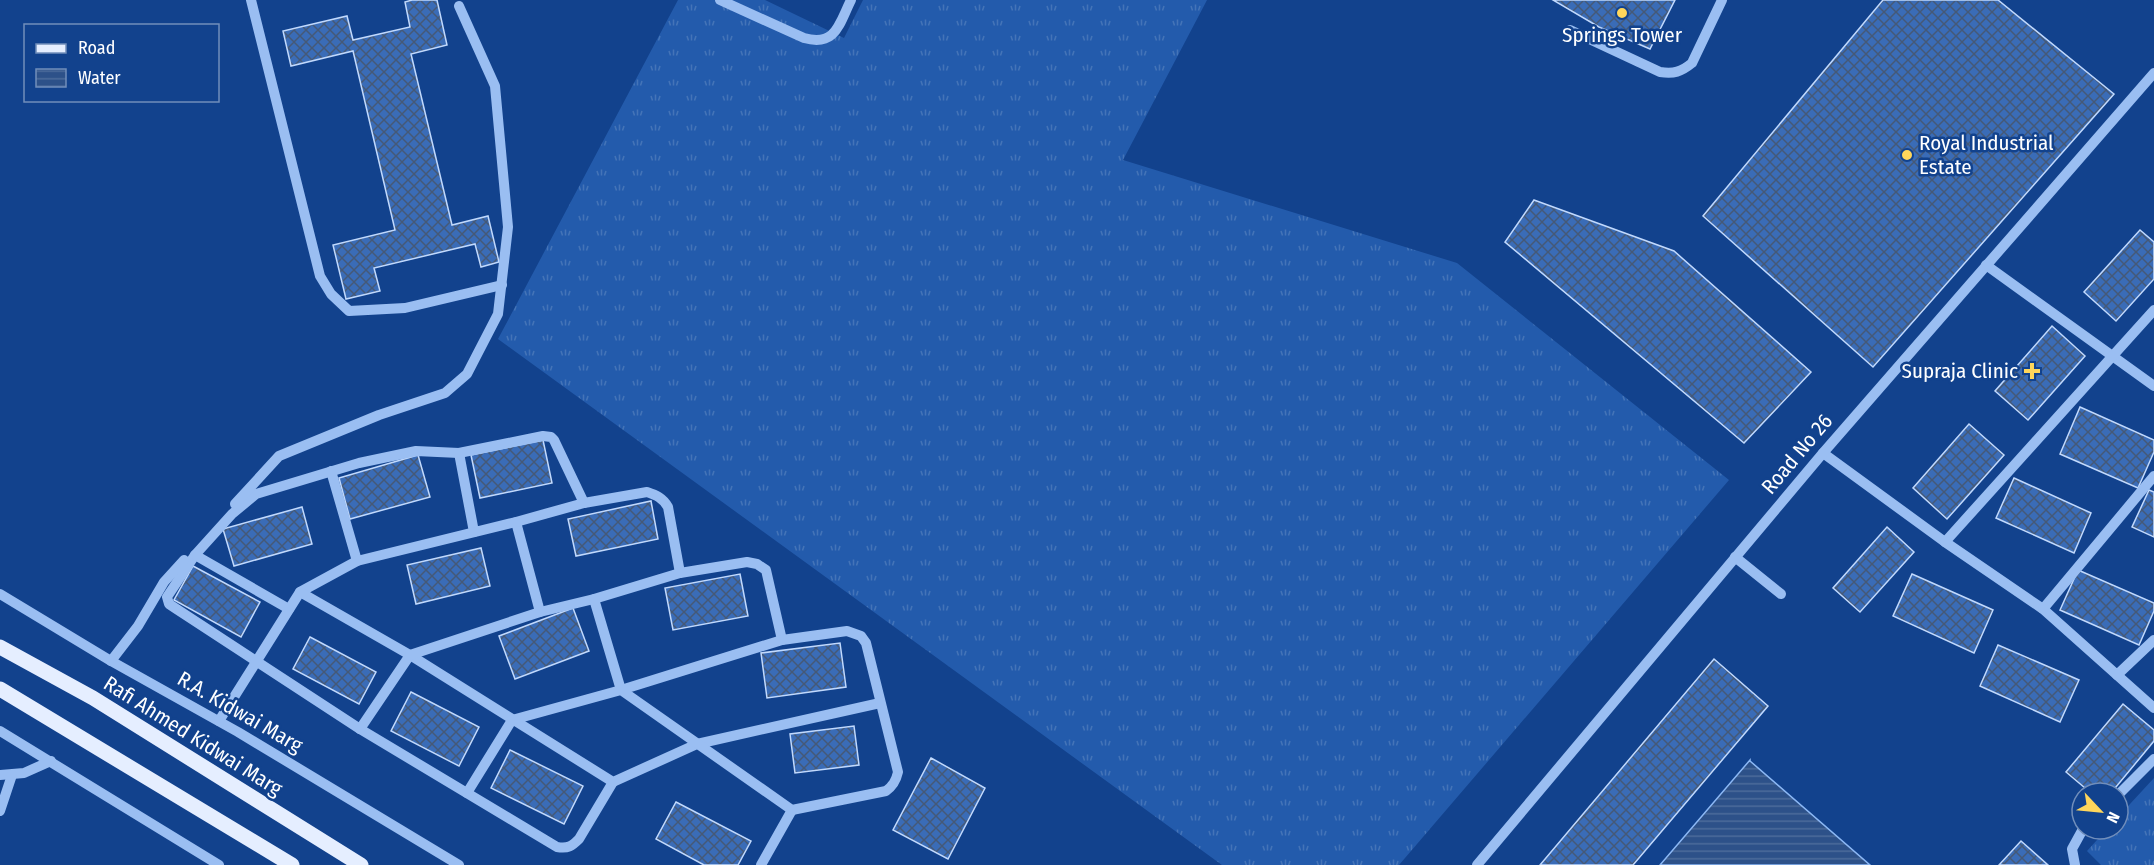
<svg xmlns="http://www.w3.org/2000/svg" width="2154" height="865" font-family="'Fira Sans Condensed',sans-serif">
<style>
.grass{fill:url(#grass-tufts)}
.water{fill:url(#water-rules);stroke:#8cb8f5;stroke-width:1.5}
.building{fill:url(#building-cross-hatch);stroke:#c1d9fd;stroke-width:1.5}
.lines{fill:none;stroke-linecap:round;stroke-linejoin:round}
.minor{stroke:#9abef2;stroke-width:10}
.major{stroke:#e5eeff;stroke-width:15}
.poi-dot{fill:#ffd65b;stroke:#12428d;stroke-width:2}
.labels{text-anchor:middle;stroke-width:5;stroke-linejoin:round;paint-order:stroke}
.poi-label{font-size:21px;fill:#fff;stroke:#12428d}
.street-label{font-size:21px;fill:#fff;stroke:#12428d}
</style>
<defs>
<pattern id="grass-tufts" width="24" height="20" patternUnits="userSpaceOnUse" patternTransform="scale(1.5)"><rect width="24" height="20" fill="#235bac"/><path d="M3 7l-1-3M5 7V3M7 7l1-3M15 17l-1-3M17 17v-4M19 17l1-3" fill="none" stroke="#4474b8"/></pattern>
<pattern id="water-rules" width="6" height="5" patternUnits="userSpaceOnUse" patternTransform="scale(1.5)"><rect width="6" height="5" fill="#2d5189"/><path d="M0 2.5h6" fill="none" stroke="#4c6b9b"/></pattern>
<pattern id="building-cross-hatch" width="8" height="8" patternUnits="userSpaceOnUse" patternTransform="scale(1.5)"><rect width="8" height="8" fill="#3a6cb7"/><path d="M0 0l8 8M0 8l8-8" fill="none" stroke="#455977"/></pattern>
</defs>
<rect width="100%" height="100%" fill="#12428d"/>
<g class="grass">
<path d="M 678,0 L 765,0 L 844,38 L 863,0 L 1207,0 L 1123,160 L 1457,263 L 1729,480 L 1399,865 L 1222,865 L 498,339 Z"/>
<path d="M 2154,778 L 2154,865 L 2101,865 L 2087,851 L 2107,829 L 2118,829 L 2118,817 Z"/>
</g>
<path class="water" d="M 1750,760 L 1750,761 L 1870,865 L 1660,865 Z"/>
<g class="building">
<path d="M 412,0 L 437,0 L 447,45 L 411,54 L 452,225 L 488,216 L 499,262 L 481,267 L 475,244 L 374,268 L 380,291 L 346,299 L 333,245 L 395,230 L 353,51 L 291,66 L 283,31 L 347,16 L 353,40 L 410,27 L 405,2 Z"/>
<path d="M 1553,0 L 1675,0 L 1650,49 L 1599,27 Z"/>
<path d="M 1883,0 L 1998,0 L 2114,94 L 1873,367 L 1703,216 Z"/>
<path d="M 1534,200 L 1674,251 L 1811,372 L 1744,443 L 1505,242 Z"/>
<path d="M 2140,230 L 2154,242 L 2154,279 L 2116,321 L 2084,292 Z"/>
<path d="M 2052,326 L 2085,356 L 2028,420 L 1995,391 Z"/>
<path d="M 2080,407 L 2154,440 L 2154,452 L 2138,488 L 2060,454 Z"/>
<path d="M 1969,424 L 2004,455 L 1947,519 L 1913,488 Z"/>
<path d="M 543,440 L 552,483 L 480,498 L 471,455 Z"/>
<path d="M 418,455 L 430,497 L 350,519 L 339,478 Z"/>
<path d="M 2014,478 L 2091,513 L 2074,553 L 1996,518 Z"/>
<path d="M 2149,490 L 2154,492 L 2154,537 L 2132,527 Z"/>
<path d="M 651,501 L 658,539 L 576,556 L 568,519 Z"/>
<path d="M 302,507 L 312,544 L 234,566 L 223,529 Z"/>
<path d="M 1887,527 L 1914,552 L 1860,612 L 1833,588 Z"/>
<path d="M 481,548 L 490,586 L 416,604 L 407,565 Z"/>
<path d="M 193,566 L 260,602 L 241,637 L 174,600 Z"/>
<path d="M 2078,570 L 2154,603 L 2154,611 L 2139,645 L 2060,610 Z"/>
<path d="M 740,574 L 748,616 L 673,630 L 665,588 Z"/>
<path d="M 1912,574 L 1993,610 L 1974,653 L 1893,616 Z"/>
<path d="M 573,608 L 589,651 L 515,679 L 499,636 Z"/>
<path d="M 310,637 L 376,672 L 359,704 L 293,669 Z"/>
<path d="M 840,643 L 846,687 L 767,698 L 761,653 Z"/>
<path d="M 1998,645 L 2079,680 L 2060,722 L 1980,686 Z"/>
<path d="M 1714,659 L 1768,706 L 1633,865 L 1540,865 Z"/>
<path d="M 411,692 L 479,727 L 459,766 L 391,731 Z"/>
<path d="M 2123,704 L 2154,730 L 2154,741 L 2111,793 L 2091,793 L 2066,772 Z"/>
<path d="M 854,726 L 859,765 L 795,773 L 790,734 Z"/>
<path d="M 510,750 L 583,786 L 564,824 L 491,788 Z"/>
<path d="M 931,758 L 985,788 L 948,859 L 893,830 Z"/>
<path d="M 676,802 L 751,841 L 738,865 L 704,865 L 656,839 Z"/>
<path d="M 2021,841 L 2048,865 L 1999,865 Z"/>
</g>
<g class="lines">
<g class="minor">
<path d="M 251,0 L 320,276 L 331,294 L 349,311 L 405,308 L 502,285"/>
<path d="M 720,0 L 804,38 C 836,47 839,24 851,0"/>
<path d="M 1570,30 L 1660,72 C 1674,74 1681,72 1692,63 L 1722,0"/>
<path d="M 1986,265 L 2154,386"/>
<path d="M 459,453 L 474,532"/>
<path d="M 1823,453 L 1945,542 L 2043,609 L 2117,675 L 2154,640"/>
<path d="M 331,471 L 357,561"/>
<path d="M 584,503 L 554,440 L 551,437 L 543,436 L 459,453 L 416,451 L 359,463 L 256,494 L 232,514 L 195,555 L 167,597 L 169,604 L 175,608 L 360,729 L 557,847 C 568,849 572,846 579,839 L 613,782"/>
<path d="M 235,504 L 279,456 L 379,415 L 445,393 L 467,374 L 498,314 L 508,227 L 495,86 L 459,6"/>
<path d="M 516,522 L 540,612"/>
<path d="M 1945,542 L 2154,310"/>
<path d="M 195,555 L 289,609"/>
<path d="M 1735,557 L 1781,594"/>
<path d="M 300,592 L 357,561 L 516,522 L 584,503 L 647,492 C 656,495 663,498 668,507 L 680,573"/>
<path d="M 0,594 L 111,661 L 238,732 L 459,865"/>
<path d="M 2043,609 L 2154,476"/>
<path d="M 111,661 L 138,626 L 164,582 L 184,560"/>
<path d="M 2117,675 L 2154,708"/>
<path d="M 219,721 L 300,592 L 410,655 L 613,782 L 697,744 L 880,703"/>
<path d="M 360,729 L 410,655 L 540,612 L 594,599 L 680,573 L 747,562 L 757,564 L 766,570 L 782,640"/>
<path d="M 0,731 L 219,865"/>
<path d="M 0,775 L 24,773 L 51,761"/>
<path d="M 467,793 L 512,720 L 621,690 L 782,640 L 847,631 L 861,636 L 866,643 L 898,772 C 896,781 893,786 886,791 L 792,810 L 621,690 L 594,599"/>
<path d="M 2118,795 L 2154,759"/>
<path d="M 0,811 L 12,775"/>
<path d="M 761,865 L 792,810"/>
<path d="M 1477,865 L 1823,453 L 2154,73"/>
<path d="M 2075,865 L 2072,849 L 2083,829"/>
</g>
<g class="major">
<path d="M 0,647 L 93,698 L 361,865"/>
<path d="M 0,689 L 292,865"/>
</g>
</g>
<g class="poi-dot">
<circle cx="1622" cy="13" r="6"/>
<circle cx="1907" cy="155" r="6"/>
<path d="M2029 362h6v6h6v6h-6v6h-6v-6h-6v-6h6z"/>
</g>
<g class="labels">
<g class="poi-label">
<text x="1622" y="42">Springs Tower</text>
<text x="1919" y="150" text-anchor="start">Royal Industrial<tspan x="1919" dy="24">Estate</tspan></text>
<text x="2018" y="378" text-anchor="end">Supraja Clinic</text>
</g>
<g class="street-label">
<text transform="translate(1797 454) rotate(-50)" y="7">Road No 26</text>
<text transform="translate(240 712) rotate(30)" y="7">R.A. Kidwai Marg</text>
<text transform="translate(193 736) rotate(32)" y="7">Rafi Ahmed Kidwai Marg</text>
</g>
</g>
<rect x="24" y="24" width="195" height="78" fill="#12428d" stroke="#718ebb" stroke-width="1.5"/>
<rect x="36" y="44" width="30" height="9" fill="#e5eeff" stroke="#718ebb" stroke-width="1.5"/>
<text x="78" y="54" font-size="18" fill="#ffffff">Road</text>
<rect x="36" y="69" width="30" height="18" fill="url(#water-rules)" stroke="#718ebb" stroke-width="1.5"/>
<text x="78" y="84" font-size="18" fill="#ffffff">Water</text>
<g transform="translate(2100 811) rotate(116)"><circle r="28" fill="#12428d" stroke="#718ebb" stroke-width="1.5"/>
<path d="M0-4.5L10 22L0 15L-10 22Z" fill="#ffd65b"/>
<text y="-9" font-size="16" font-weight="bold" text-anchor="middle" fill="#ffffff">N</text>
</g>
</svg>
